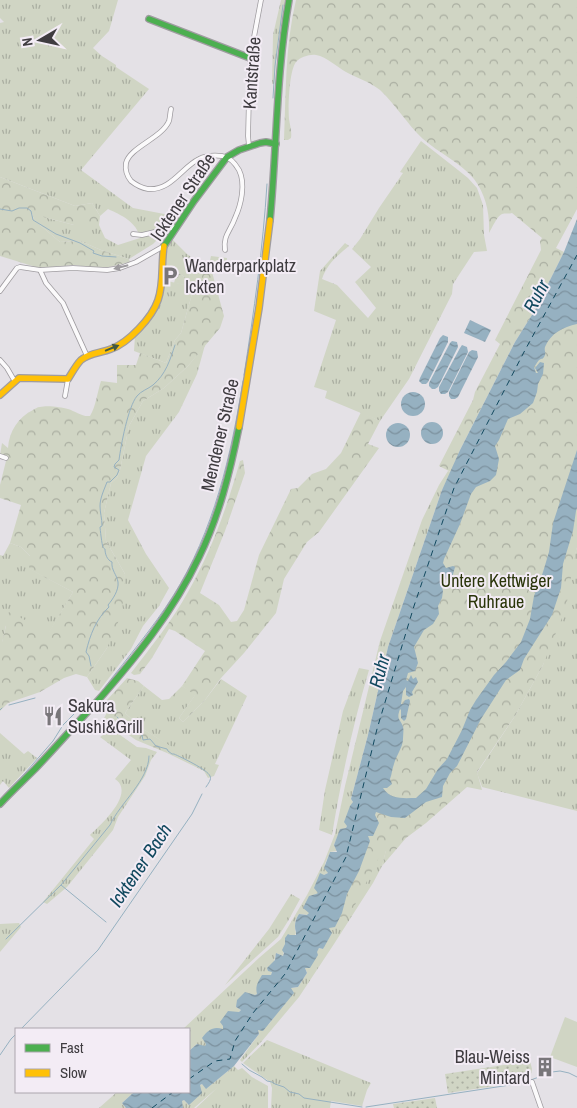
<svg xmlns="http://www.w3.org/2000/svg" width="577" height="1108" font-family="'Archivo Narrow',sans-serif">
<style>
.grass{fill:url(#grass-tufts)}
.forest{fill:url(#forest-crowns)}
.garden{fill:url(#garden-dots)}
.pitch{fill:#d0d5c4}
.water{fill:url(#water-waves)}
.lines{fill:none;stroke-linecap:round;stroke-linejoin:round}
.stream{stroke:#96b1c1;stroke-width:1}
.ferry{stroke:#12495f;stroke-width:1;stroke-dasharray:6 5;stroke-linecap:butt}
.street-casing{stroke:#9f9ca0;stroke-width:5.5}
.fast-casing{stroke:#9f9ca0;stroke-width:8}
.slow-casing{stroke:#9f9ca0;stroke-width:8}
.street{stroke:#fbfafb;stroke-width:4}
.fast{stroke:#4caf50;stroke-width:5.5}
.slow{stroke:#ffc107;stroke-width:5.5}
.oneway{fill:#9d9b9e}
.oneway2{fill:#425944}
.labels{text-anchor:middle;stroke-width:4;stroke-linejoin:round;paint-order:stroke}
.street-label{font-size:18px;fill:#3f3c40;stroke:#f3ecf5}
.poi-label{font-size:18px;fill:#3f3c40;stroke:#f3ecf5;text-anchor:start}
.park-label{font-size:18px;fill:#2a350a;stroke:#f3ecf5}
.water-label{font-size:19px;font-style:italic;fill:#12495f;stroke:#f3ecf5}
</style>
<defs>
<pattern id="grass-tufts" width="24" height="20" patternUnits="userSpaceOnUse" patternTransform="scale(1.25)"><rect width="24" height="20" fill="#d0d5c4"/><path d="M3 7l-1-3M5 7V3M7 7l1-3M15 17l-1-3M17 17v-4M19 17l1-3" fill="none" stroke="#aaaea1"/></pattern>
<pattern id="forest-crowns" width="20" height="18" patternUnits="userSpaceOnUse" patternTransform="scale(1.25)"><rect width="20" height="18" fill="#d0d5c4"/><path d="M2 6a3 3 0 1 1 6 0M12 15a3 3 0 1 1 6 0" fill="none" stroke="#aaaea1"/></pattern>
<pattern id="garden-dots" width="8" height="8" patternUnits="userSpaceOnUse" patternTransform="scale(1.25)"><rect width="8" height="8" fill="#d0d5c4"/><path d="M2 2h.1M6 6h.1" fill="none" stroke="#aaaea1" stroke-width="1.8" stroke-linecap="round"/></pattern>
<pattern id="water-waves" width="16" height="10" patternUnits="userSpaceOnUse" patternTransform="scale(1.25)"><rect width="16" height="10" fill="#96b1c1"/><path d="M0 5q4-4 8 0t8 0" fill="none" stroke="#7c919e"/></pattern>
</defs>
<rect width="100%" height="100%" fill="#e4e1e6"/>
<g class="grass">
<path d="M 0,0 L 118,0 L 109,31 L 93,48 L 102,56 L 116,65 L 116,67 L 149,89 L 81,170 L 133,208 L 180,217 L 153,244 L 129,259 L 101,250 L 80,241 L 60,242 L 34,220 L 32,213 L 51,219 L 74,225 L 99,225 L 105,238 L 118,245 L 140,238 C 137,222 121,215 108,209 L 100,216 L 92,203 L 75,206 L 0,177 L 0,23 L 4,22 L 0,18 Z"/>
<path d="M 281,0 L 285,0 L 278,40 L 274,84 L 272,84 L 273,35 Z"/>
<path d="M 421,141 L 458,170 L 468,178 L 477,188 L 483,205 L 484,235 L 487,251 L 474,252 L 453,284 L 452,294 L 409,379 L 380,421 L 325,398 L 327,391 L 314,387 L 336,320 L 314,311 L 320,271 L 345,243 L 349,246 C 337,256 327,264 322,279 L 337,285 L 368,318 L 376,308 L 355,282 L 371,267 L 352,249 L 360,239 L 379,208 L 403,173 L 400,172 Z"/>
<path d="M 173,237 L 173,240 L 187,254 L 191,257 L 189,280 L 165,264 L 168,246 Z"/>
<path d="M 163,280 L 194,287 L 181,333 L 175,340 L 166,363 L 134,351 L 135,336 L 156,311 L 162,296 Z"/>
<path d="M 205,345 L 197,374 L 179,412 L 146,456 L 128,520 L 146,554 L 169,588 L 159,606 L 143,626 L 131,649 L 99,691 L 95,690 L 87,677 L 107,648 L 125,574 L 106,541 L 104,513 L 111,483 L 117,478 L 120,470 L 129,426 L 143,401 L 164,388 L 188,366 Z"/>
<path d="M 448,471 L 451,472 L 442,490 L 388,647 L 368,735 L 351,799 L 353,802 L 347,826 L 346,828 L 340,830 L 334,845 L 337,851 L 330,852 L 325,864 L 328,873 L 324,875 L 318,891 L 318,893 L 317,894 L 308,915 L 299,914 C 295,920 294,926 296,933 L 295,935 L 290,935 L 285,944 L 283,956 L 276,953 L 271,976 L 257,994 L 236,1007 L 241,1010 L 239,1012 L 223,1026 L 223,1029 L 205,1047 L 197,1044 L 189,1051 L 189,1029 L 183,1029 L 260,957 L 281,939 L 307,895 L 324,862 L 335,834 L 345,786 L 380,641 L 422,520 L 439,485 Z"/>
<path d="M 10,543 L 21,547 L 30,556 L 30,569 L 73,592 L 49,633 L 3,623 L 6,625 L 2,643 L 0,642 L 0,555 L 3,556 Z"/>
<path d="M 577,547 L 577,811 L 482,787 L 477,773 L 515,716 L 543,665 Z"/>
<path d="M 359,668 L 369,670 C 353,724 341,780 332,835 L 319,830 L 325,790 L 343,711 Z"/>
<path d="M 221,679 L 247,696 L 215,764 L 219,765 L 214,776 L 208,778 L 204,771 L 167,753 L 171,747 L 143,729 L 125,713 L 144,686 L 162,700 L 169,699 L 182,686 L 196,694 L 179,718 L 183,722 L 205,700 Z"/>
<path d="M 109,731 L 116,732 L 137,747 L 146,748 L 157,752 L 151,760 L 145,776 L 118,817 L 113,830 L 67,887 L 47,904 L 43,902 L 94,839 L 90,835 C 101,825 136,793 115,779 L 131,760 L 100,737 Z"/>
<path d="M 0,733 L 24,754 L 28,751 L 37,758 L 9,788 L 3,781 L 0,785 Z"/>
<path d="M 389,839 L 382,866 L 373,883 L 334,944 L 299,997 L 262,1041 L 242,1062 L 240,1060 L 259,1034 L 258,1030 L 269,1024 L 280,1009 L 291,988 L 298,987 L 307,973 L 305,968 L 319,948 L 323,949 L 329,927 L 342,913 Z"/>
<path d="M 291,894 L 300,899 L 288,921 L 278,937 L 225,985 L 269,929 Z"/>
<path d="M 19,923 L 21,927 L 0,952 L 0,924 Z"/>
<path d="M 267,1040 L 371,1083 L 367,1090 L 362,1106 L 331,1101 L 330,1108 L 271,1108 L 272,1088 L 270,1082 L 243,1063 Z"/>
<path d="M 234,1066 L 238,1070 L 242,1068 L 252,1077 L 268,1086 L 268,1108 L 196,1108 L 217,1088 L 194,1108 L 183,1108 L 181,1101 L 184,1100 L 189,1105 L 200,1085 L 202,1084 L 207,1088 Z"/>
<path d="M 117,1092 L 144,1092 L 145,1093 L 133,1093 L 122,1103 L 126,1108 L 99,1108 Z"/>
</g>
<g class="forest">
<path d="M 296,0 L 577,0 L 577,209 L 556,248 L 564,252 L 535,310 L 515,342 L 460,450 L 451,472 L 439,466 L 473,400 L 475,392 L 500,344 L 495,340 L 541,250 L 540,241 L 542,238 L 512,213 C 509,214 505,213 502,214 C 497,216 492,228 489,233 C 490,214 486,195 474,179 C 461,163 439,153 423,139 C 407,124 396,105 380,90 C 370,82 357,78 346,72 C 337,67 327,57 316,55 C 310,54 300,57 296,62 C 289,71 288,108 289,119 C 290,126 292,131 291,138 L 288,140 L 284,140 C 286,93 285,46 296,0 Z"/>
<path d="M 0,177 L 75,206 L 92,203 L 100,216 L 99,225 L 74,225 L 32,214 L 34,220 L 60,242 L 80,241 L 101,250 L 129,259 L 130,262 L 109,267 L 94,268 L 75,265 L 39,268 L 0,256 Z"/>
<path d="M 211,256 L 227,258 L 225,271 L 209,265 Z"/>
<path d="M 191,257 L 198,261 L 205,264 L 212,272 L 224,316 L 220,328 L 188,366 L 164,388 L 143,401 L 129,426 L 120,470 L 117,478 L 111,483 L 104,513 L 106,541 L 125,574 L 122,613 L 107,648 L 87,677 L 76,674 L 64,678 L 40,692 L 8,703 L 0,711 L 0,642 L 2,642 L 6,626 L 2,623 L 9,612 L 49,632 L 73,592 L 29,569 L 30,556 L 21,547 L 10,543 L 21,505 L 0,498 L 0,485 L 7,457 L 0,455 L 2,443 L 8,448 C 9,432 18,417 33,410 C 35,409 37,407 40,407 C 47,405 61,407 68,409 C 75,411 82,417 90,416 C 96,406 97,393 101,381 L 117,383 L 117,365 L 136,365 L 140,353 L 166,363 L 175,340 L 181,333 L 194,287 L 174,283 L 177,272 L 189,280 Z"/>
<path d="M 577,275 L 577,547 L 574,559 L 566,608 L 543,665 L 515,716 L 477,772 L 482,790 L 467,787 L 426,823 L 406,838 L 382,866 L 386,850 L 380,855 L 348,919 L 322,911 L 429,569 Z"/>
<path d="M 361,412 L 380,421 L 368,444 L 379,448 L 319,532 L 307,542 L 284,579 L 276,613 L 244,653 L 221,678 L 205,700 L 183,722 L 179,718 L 195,695 L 182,686 L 205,651 L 175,631 L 169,629 L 152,658 L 140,674 L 134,675 L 131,673 C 151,647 172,621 188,592 C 212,550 227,507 240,461 L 243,460 L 245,473 L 225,531 L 200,593 L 219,605 L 231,622 L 237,621 L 244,610 L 259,555 L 291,489 L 298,488 L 312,474 L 326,469 L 341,453 Z"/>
<path d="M 127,678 L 138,681 L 144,686 L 125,713 L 143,729 L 172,747 L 167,753 L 136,740 L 104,718 L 109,709 L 107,700 Z"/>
</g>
<g class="garden">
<path d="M 530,1061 L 532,1069 L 530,1079 L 522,1082 L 448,1093 L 445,1074 Z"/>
<path d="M 435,1098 L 437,1108 L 394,1108 L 393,1104 Z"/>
</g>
<path class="pitch" d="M 565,1017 L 577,1022 L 577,1067 L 550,1057 Z"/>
<g class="water">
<path d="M 577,219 L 577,324 C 563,327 551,333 545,347 C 544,350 546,353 545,355 C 543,360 542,358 539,360 C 537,362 536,365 534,367 L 536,373 L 538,373 L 535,368 L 540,362 L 544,363 L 543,374 L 538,384 L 537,392 L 533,403 L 520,414 L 508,419 L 499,440 L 495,446 L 499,459 L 496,475 L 490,481 L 476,487 L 471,494 L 460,524 L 444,559 L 443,563 L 446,568 L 453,566 L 455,567 L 452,578 L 450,581 L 448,581 L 443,573 L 441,574 L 440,581 L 443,591 L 442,598 L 438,606 L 439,614 L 433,624 L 424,630 L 414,647 L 418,663 L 415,671 L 408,673 L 406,680 L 408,681 L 411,675 L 413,679 L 416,677 L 418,682 L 412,692 L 413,695 L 409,697 L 406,695 L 406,687 L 403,691 L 401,704 L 403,704 L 405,700 L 409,699 L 410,701 L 406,719 L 404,721 L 401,718 L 401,710 L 400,709 C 396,720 400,718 403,727 C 404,730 403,735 403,739 C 403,747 396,756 394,764 C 392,769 392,774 390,779 L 392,784 L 387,788 L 383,788 C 391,800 403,798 416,798 L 426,789 L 438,769 L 447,759 L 462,730 L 470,710 L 476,700 L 494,675 L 506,662 L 521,642 L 530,619 L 534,596 L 543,572 L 549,552 L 553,523 L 577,450 L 577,508 L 576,511 L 573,531 L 563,564 L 561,588 L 552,615 L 524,659 L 520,670 L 506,680 L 481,719 L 457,766 L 450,773 L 443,786 L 442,797 L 426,802 L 405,818 L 391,817 L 376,812 L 375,815 L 379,823 L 373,836 L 368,836 L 370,841 L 359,871 L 347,894 L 342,913 L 335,927 L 329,928 L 332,933 L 323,949 L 319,948 L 317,952 L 318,955 L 310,968 L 305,968 L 307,973 L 298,987 L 291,988 L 294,993 L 263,1031 L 258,1030 L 259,1034 L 234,1066 L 206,1089 L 202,1084 L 200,1085 L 202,1093 L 189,1105 L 184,1100 L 182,1101 L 183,1108 L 126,1108 L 122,1103 L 133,1093 L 144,1092 L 189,1092 L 189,1051 L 197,1044 L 205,1046 L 206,1044 L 202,1038 C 208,1030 213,1026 223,1029 L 223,1026 L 220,1022 L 228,1011 L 239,1012 L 241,1010 L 236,1007 L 237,1000 L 245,992 L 255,995 L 257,994 C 255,986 258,982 262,975 L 271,975 L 272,972 L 268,971 L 267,968 L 275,960 L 276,953 L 283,956 L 284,953 L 282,950 L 285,944 L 285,938 L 288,934 L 290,935 L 296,935 L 296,932 C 294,926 295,920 299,914 L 307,915 L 309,913 L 303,908 L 309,896 L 316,894 L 318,893 L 314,888 L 320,873 L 324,875 L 328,873 L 324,868 L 330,852 L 337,852 L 334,845 L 340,829 L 346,828 L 347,826 L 344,822 L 350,806 L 353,802 L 351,799 L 368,735 L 388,647 L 442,490 L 460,450 L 515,342 L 535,310 L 564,252 Z"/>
<path d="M 470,320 L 491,330 L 485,342 L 464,333 Z"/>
<path d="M 443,335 L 448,337 L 448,342 L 428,382 L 426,384 L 422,384 L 419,381 L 420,378 L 440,338 Z"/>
<path d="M 452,341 L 457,342 L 458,347 L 438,387 L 435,389 L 432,389 L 429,386 L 429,383 L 450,343 Z"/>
<path d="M 462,345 L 467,347 L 468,352 L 448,392 L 445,394 L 441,394 L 439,391 L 439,387 L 460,348 Z"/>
<path d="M 472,350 L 477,351 L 478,357 L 458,397 L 455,399 L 451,399 L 449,396 L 449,392 L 469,352 Z"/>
<circle cx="413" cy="404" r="12"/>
<circle cx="432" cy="433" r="11"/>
<circle cx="398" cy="435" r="12"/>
</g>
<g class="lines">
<g class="stream">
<path d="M 273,98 L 275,66 L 283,5"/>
<path d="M 0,209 L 12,211 L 19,208 L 27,208 L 31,211 L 33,220 L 56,234 L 80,243 L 94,251 L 93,253 L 102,256 L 116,257"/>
<path d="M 244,375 C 254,311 263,248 267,184"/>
<path d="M 91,666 L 89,656 L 86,652 C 90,635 96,619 109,607 L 108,605 C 113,599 119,590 118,582 C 117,575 111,570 112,562 C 107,560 105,554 105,549 C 105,549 103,548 103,547 C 102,546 100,528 100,527 L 102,526 C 102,518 100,513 100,506 C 100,498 104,490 107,482 L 110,482 L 117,475 L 119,470 L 114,467 L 115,464 L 119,460 C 121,445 128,407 137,396 C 141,391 148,389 153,385 C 166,374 170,360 175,345"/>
<path d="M 105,687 C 128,657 153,628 173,596 C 214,531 231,456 243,381"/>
<path d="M 9,705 L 35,698"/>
<path d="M 0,710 L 2,708"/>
<path d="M 117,717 L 129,728 L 142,735 L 143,740 L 150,739 L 156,746 L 167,749 L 168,751 L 172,754 L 174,754 C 181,757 208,770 210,776 C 212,779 208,784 206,787"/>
<path d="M 0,799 L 26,772 L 53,741 L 63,725 L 83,705"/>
<path d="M 106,922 L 61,885 L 110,825 C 120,803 149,780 149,756"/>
<path d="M 6,939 L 61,885"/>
<path d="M 21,1029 L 98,950 L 192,814 L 202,794"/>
<path d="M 0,1055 L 11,1039 L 16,1034"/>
<path d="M 242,1064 L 249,1070 L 262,1077 L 267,1081 L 272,1082 L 275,1084 L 284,1087 L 290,1092 L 299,1094 L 304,1098 L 362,1107"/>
<path d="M 366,1107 L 523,1083 L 552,1072 L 560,1071 L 569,1073 L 577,1077"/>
</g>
<g class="ferry">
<path d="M 189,1079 L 215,1061 L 230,1059 L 235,1041 L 253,1013 L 285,974 L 346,857 L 377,729 L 414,606 L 454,488 L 524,352 L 577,255"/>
<path d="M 152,1108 L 173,1092"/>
</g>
<defs>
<g id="street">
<path d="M 171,109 C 170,113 170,118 169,121 C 162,138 130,147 126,163 C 125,169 127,176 131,181 C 136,185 142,188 148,189 C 171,191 182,167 199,159 C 207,155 214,155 222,156 C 229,157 235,163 239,170 C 246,184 241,205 235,218 C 230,232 223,235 225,250"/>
<path d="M 249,146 L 248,136 L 250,58 L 261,0"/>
<path d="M 133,234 L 142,235 L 176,227"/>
<path d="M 40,270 L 46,283 L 63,303 L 87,356"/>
<path d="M 0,291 L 17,268 L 20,267 L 40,270 L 73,268 L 107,270 L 120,268 L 136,262 L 164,246"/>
<path d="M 0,360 L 7,368 L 14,380"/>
<path d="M 65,396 L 68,379"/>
<path d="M 0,456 L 6,458"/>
<path d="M 532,1082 L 541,1108"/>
</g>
<g id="fast">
<path d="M 149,19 L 250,58"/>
<path d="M 270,220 C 277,147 276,73 289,0"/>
<path d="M 164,246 L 194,201 L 227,157 L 239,150 L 260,143 L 266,142 L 276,144"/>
<path d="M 0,804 C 11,792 23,781 35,769 C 55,748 74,726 94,705 C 134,660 173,612 199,557 C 219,516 230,472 239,427"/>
</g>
<g id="slow">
<path d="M 0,395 L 19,378 L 68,379 C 72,373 76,365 81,360 C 89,353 101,353 111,349 C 128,343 152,318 158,300 C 164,283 161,263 164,246"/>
<path d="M 239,427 L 259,308 L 270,220"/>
</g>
</defs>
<use href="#street" class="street-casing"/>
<use href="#fast" class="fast-casing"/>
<use href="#slow" class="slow-casing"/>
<use href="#street" class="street"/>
<use href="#fast" class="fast"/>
<use href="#slow" class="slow"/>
</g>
<defs><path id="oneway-solid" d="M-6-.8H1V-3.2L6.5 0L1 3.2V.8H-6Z" transform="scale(1.25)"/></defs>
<use class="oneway" href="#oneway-solid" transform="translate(121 267) rotate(166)"/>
<use class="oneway2" href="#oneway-solid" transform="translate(112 348) rotate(-22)"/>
<defs>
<symbol id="parking-bare" viewBox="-9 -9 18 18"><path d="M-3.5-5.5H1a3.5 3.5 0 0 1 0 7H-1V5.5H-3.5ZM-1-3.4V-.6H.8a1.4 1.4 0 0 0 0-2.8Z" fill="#79767a" stroke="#f3ecf5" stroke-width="2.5" paint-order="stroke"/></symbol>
<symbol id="restaurant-bare" viewBox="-9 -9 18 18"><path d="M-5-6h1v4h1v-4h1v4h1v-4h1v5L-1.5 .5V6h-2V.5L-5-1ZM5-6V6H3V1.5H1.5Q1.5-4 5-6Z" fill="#79767a" stroke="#f3ecf5" stroke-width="2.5" paint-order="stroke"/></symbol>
<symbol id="building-bare" viewBox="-9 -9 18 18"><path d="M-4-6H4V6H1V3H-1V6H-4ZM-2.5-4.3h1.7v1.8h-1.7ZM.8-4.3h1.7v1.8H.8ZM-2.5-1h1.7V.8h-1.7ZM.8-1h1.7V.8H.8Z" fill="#79767a" stroke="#f3ecf5" stroke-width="2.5" paint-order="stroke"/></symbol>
</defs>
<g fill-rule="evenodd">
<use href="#parking-bare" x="156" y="262" width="28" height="28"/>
<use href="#restaurant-bare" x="39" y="702" width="28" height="28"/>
<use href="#building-bare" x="531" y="1053" width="28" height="28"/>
</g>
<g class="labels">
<g class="street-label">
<text transform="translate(252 73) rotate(-86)" y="6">Kantstraße</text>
<text transform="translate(183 197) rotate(-56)" y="6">Icktener Straße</text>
<text transform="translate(220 435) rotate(-77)" y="6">Mendener Straße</text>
</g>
<g class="poi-label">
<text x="185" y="272">Wanderparkplatz<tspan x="185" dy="21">Ickten</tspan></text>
<text x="68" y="712">Sakura<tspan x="68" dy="21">Sushi&amp;Grill</tspan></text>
<text x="530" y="1063" text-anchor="end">Blau-Weiss<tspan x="530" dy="21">Mintard</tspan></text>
</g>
<g class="park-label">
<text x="496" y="587">Untere Kettwiger<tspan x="496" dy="21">Ruhraue</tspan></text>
</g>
<g class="water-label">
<text transform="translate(536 296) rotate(-62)" y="7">Ruhr</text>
<text transform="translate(379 671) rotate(-75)" y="7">Ruhr</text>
<text transform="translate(140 865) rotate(-56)" y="7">Icktener Bach</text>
</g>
</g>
<rect x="15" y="1028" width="175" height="65" fill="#f3ecf5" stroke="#aba6ad"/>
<rect x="25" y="1044" width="25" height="8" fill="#4caf50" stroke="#aba6ad"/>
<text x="60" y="1053" font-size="15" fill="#3f3c40">Fast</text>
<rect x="25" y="1069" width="25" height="8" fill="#ffc107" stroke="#aba6ad"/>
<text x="60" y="1078" font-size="15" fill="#3f3c40">Slow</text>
<g transform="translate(40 40) rotate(261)" stroke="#f3ecf5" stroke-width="4" paint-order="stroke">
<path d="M0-4L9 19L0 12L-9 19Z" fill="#3f3c40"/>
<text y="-8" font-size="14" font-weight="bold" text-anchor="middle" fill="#3f3c40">N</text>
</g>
</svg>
